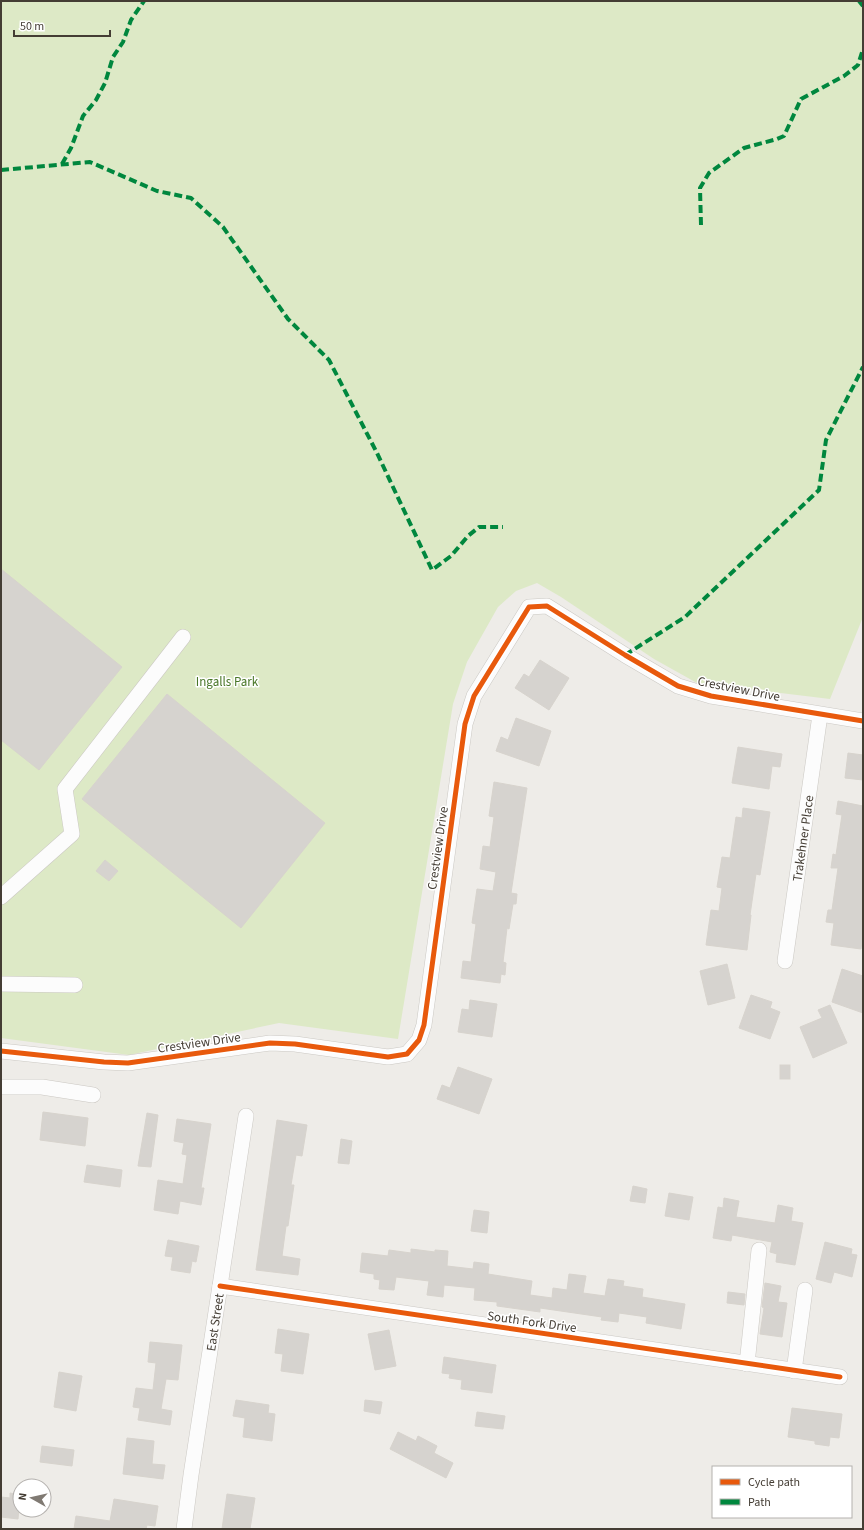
<svg xmlns="http://www.w3.org/2000/svg" width="864" height="1530" font-family="'Source Sans 3',sans-serif">
<style>
.green{fill:#dde9c6}
.building{fill:#d6d3cf;stroke:#d7d3cd}
.lines{fill:none;stroke-linecap:round;stroke-linejoin:round}
.minor-casing{stroke:#cbc8c3;stroke-width:16}
.minor{stroke:#fcfcfc;stroke-width:15}
.quiet{stroke:#00873e;stroke-width:4;stroke-dasharray:8 4;stroke-linecap:butt}
.cycleway-casing{stroke:#fff;stroke-width:8}
.cycleway{stroke:#e8590c;stroke-width:5}
.labels{text-anchor:middle;stroke-width:3;stroke-linejoin:round;paint-order:stroke}
.park-label{font-size:13px;fill:#487627;stroke:#fff}
.street-label{font-size:13px;fill:#443d34;stroke:#fff}
</style>
<rect width="100%" height="100%" fill="#eeece8"/>
<path class="green" d="M 1,1 L 863,1 L 863,617 L 830,699 L 697,683 L 654,659 L 561,597 L 537,583 L 516,591 L 498,607 L 467,662 L 453,704 L 398,1039 L 279,1023 L 129,1055 L 1,1038 Z"/>
<g class="building">
<path d="M 1,569 L 122,667 L 39,770 L 1,740 Z"/>
<path d="M 540,660 L 569,678 L 549,710 L 515,688 L 524,674 L 529,677 Z"/>
<path d="M 167,694 L 325,823 L 241,928 L 82,799 Z"/>
<path d="M 516,718 L 551,731 L 539,766 L 496,751 L 501,737 L 508,740 Z"/>
<path d="M 738,747 L 782,754 L 780,767 L 772,766 L 769,789 L 732,783 Z"/>
<path d="M 848,753 L 863,755 L 863,780 L 845,778 Z"/>
<path d="M 494,782 L 527,788 L 511,893 L 517,894 L 516,904 L 513,904 L 509,929 L 507,928 L 503,962 L 506,963 L 505,975 L 501,974 L 500,983 L 461,978 L 463,961 L 471,962 L 476,924 L 472,923 L 477,889 L 493,891 L 496,872 L 480,869 L 483,846 L 490,847 L 494,817 L 489,816 Z"/>
<path d="M 838,801 L 863,806 L 863,935 L 861,949 L 831,945 L 834,923 L 826,922 L 828,910 L 832,910 L 838,868 L 831,868 L 833,854 L 836,855 L 842,815 L 836,814 Z"/>
<path d="M 743,808 L 770,812 L 760,875 L 756,874 L 750,915 L 751,915 L 747,950 L 706,945 L 711,910 L 719,911 L 722,888 L 717,887 L 722,857 L 730,858 L 736,817 L 742,818 Z"/>
<path d="M 105,860 L 118,871 L 109,881 L 96,871 Z"/>
<path d="M 727,964 L 735,998 L 708,1005 L 700,971 Z"/>
<path d="M 842,969 L 863,976 L 863,1013 L 832,1002 Z"/>
<path d="M 751,995 L 772,1002 L 770,1008 L 780,1012 L 770,1039 L 739,1028 Z"/>
<path d="M 470,1000 L 497,1004 L 492,1037 L 458,1032 L 462,1009 L 469,1010 Z"/>
<path d="M 830,1005 L 847,1043 L 813,1058 L 800,1027 L 822,1018 L 818,1010 Z"/>
<rect x="780" y="1065" width="10" height="14"/>
<path d="M 458,1067 L 492,1079 L 479,1114 L 437,1099 L 442,1085 L 450,1088 Z"/>
<path d="M 43,1112 L 88,1118 L 85,1146 L 40,1140 Z"/>
<path d="M 147,1113 L 158,1115 L 151,1167 L 138,1166 Z"/>
<path d="M 177,1119 L 211,1124 L 201,1188 L 204,1188 L 201,1205 L 180,1201 L 178,1214 L 154,1210 L 158,1180 L 183,1184 L 187,1155 L 182,1154 L 184,1143 L 174,1141 Z"/>
<path d="M 277,1120 L 307,1125 L 302,1156 L 296,1155 L 291,1185 L 294,1185 L 288,1226 L 286,1226 L 282,1256 L 300,1259 L 298,1275 L 256,1270 Z"/>
<path d="M 341,1139 L 352,1141 L 349,1164 L 338,1163 Z"/>
<path d="M 87,1165 L 122,1170 L 120,1187 L 84,1182 Z"/>
<path d="M 633,1186 L 647,1189 L 645,1203 L 630,1201 Z"/>
<path d="M 669,1193 L 693,1197 L 689,1220 L 665,1216 Z"/>
<path d="M 724,1198 L 739,1201 L 736,1217 L 775,1223 L 778,1205 L 793,1208 L 791,1221 L 803,1223 L 795,1265 L 776,1262 L 777,1254 L 770,1252 L 772,1242 L 732,1235 L 731,1241 L 713,1238 L 718,1207 L 723,1208 Z"/>
<path d="M 474,1210 L 489,1212 L 487,1233 L 471,1231 Z"/>
<path d="M 168,1240 L 199,1246 L 196,1262 L 192,1261 L 190,1273 L 171,1270 L 173,1257 L 165,1256 Z"/>
<path d="M 825,1242 L 852,1249 L 851,1254 L 857,1255 L 852,1277 L 834,1272 L 831,1283 L 816,1279 Z"/>
<path d="M 411,1249 L 435,1252 L 435,1250 L 448,1251 L 447,1266 L 473,1269 L 474,1262 L 489,1264 L 488,1274 L 532,1281 L 530,1295 L 552,1298 L 553,1288 L 567,1290 L 569,1274 L 586,1276 L 583,1293 L 605,1296 L 608,1279 L 624,1281 L 623,1286 L 643,1289 L 642,1297 L 685,1304 L 681,1329 L 646,1323 L 647,1317 L 619,1313 L 618,1322 L 601,1320 L 602,1317 L 540,1308 L 540,1312 L 497,1306 L 497,1302 L 474,1300 L 475,1288 L 444,1285 L 443,1297 L 427,1295 L 429,1281 L 396,1277 L 394,1290 L 379,1289 L 380,1280 L 374,1279 L 374,1274 L 360,1272 L 362,1253 L 388,1256 L 389,1250 L 411,1253 Z"/>
<path d="M 765,1283 L 781,1286 L 778,1302 L 787,1303 L 782,1337 L 760,1334 L 764,1308 L 762,1307 Z"/>
<path d="M 728,1292 L 745,1294 L 744,1305 L 727,1303 Z"/>
<path d="M 278,1329 L 309,1334 L 303,1374 L 281,1371 L 283,1354 L 275,1353 Z"/>
<path d="M 389,1330 L 396,1366 L 375,1370 L 368,1334 Z"/>
<path d="M 150,1342 L 182,1345 L 178,1380 L 166,1379 L 161,1409 L 172,1411 L 170,1425 L 138,1420 L 140,1408 L 133,1407 L 136,1388 L 153,1390 L 156,1363 L 148,1362 Z"/>
<path d="M 444,1357 L 496,1365 L 492,1393 L 461,1389 L 462,1380 L 449,1378 L 450,1374 L 442,1373 Z"/>
<path d="M 59,1372 L 82,1376 L 76,1411 L 54,1407 Z"/>
<path d="M 236,1400 L 269,1405 L 268,1413 L 275,1414 L 272,1441 L 243,1437 L 245,1418 L 233,1416 Z"/>
<path d="M 365,1400 L 382,1402 L 380,1414 L 364,1411 Z"/>
<path d="M 792,1408 L 842,1414 L 839,1438 L 830,1437 L 829,1446 L 815,1444 L 815,1441 L 788,1437 Z"/>
<path d="M 477,1412 L 505,1416 L 503,1429 L 475,1426 Z"/>
<path d="M 398,1432 L 416,1441 L 418,1436 L 437,1446 L 434,1453 L 453,1463 L 446,1478 L 390,1449 Z"/>
<path d="M 127,1438 L 154,1441 L 152,1464 L 165,1465 L 163,1479 L 123,1474 Z"/>
<path d="M 42,1446 L 74,1450 L 72,1466 L 40,1462 Z"/>
<path d="M 10,1493 L 20,1495 L 18,1519 L 1,1517 L 1,1497 L 10,1498 Z"/>
<path d="M 227,1494 L 255,1498 L 250,1529 L 222,1529 Z"/>
<path d="M 114,1499 L 158,1506 L 155,1526 L 147,1525 L 146,1529 L 74,1529 L 76,1516 L 110,1521 Z"/>
</g>
<g class="lines">
<defs>
<g id="minor">
<path d="M 1,897 L 72,834 L 65,789 L 183,637"/>
<path id="s1" d="M 785,961 L 820,715"/>
<path d="M 1,984 L 75,985"/>
<path d="M 1,1051 L 104,1062 L 128,1063 L 270,1043 L 295,1044 L 388,1057 L 407,1054 L 419,1040 L 424,1025 L 465,724 L 474,696 L 529,607 L 547,606 L 625,655 L 678,686 L 711,696 L 863,721"/>
<path d="M 1,1087 L 42,1087 L 93,1095"/>
<path d="M 220,1286 L 840,1377"/>
<path d="M 747,1364 L 759,1250"/>
<path d="M 794,1371 L 805,1290"/>
<path id="s2" d="M 184,1529 L 191,1475 L 246,1116"/>
</g>
</defs>
<use href="#minor" class="minor-casing"/>
<use href="#minor" class="minor"/>
<g class="quiet">
<path d="M 859,1 L 863,6"/>
<path d="M 62,164 L 71,148 L 83,116 L 96,100 L 105,83 L 113,57 L 123,42 L 131,20 L 144,1"/>
<path d="M 1,170 L 90,162 L 157,191 L 191,198 L 223,227 L 288,319 L 329,360 L 377,453 L 432,570 L 451,556 L 468,536 L 479,527 L 503,527"/>
<path d="M 701,225 L 700,188 L 709,173 L 744,148 L 777,139 L 784,136 L 801,99 L 844,76 L 858,65 L 863,49"/>
<path d="M 625,655 L 685,617 L 819,490 L 826,440 L 863,367"/>
</g>
<defs>
<g id="cycleway">
<path d="M 1,1051 L 104,1062 L 128,1063 L 270,1043 L 295,1044 L 388,1057 L 407,1054 L 419,1040 L 424,1025 L 465,724 L 474,696 L 529,607 L 547,606 L 625,655 L 678,686 L 711,696 L 863,721"/>
<path d="M 220,1286 L 840,1377"/>
</g>
</defs>
<use href="#cycleway" class="cycleway-casing"/>
<use href="#cycleway" class="cycleway"/>
</g>
<g class="labels">
<g class="park-label">
<text x="227" y="686">Ingalls Park</text>
</g>
<g class="street-label">
<text transform="translate(739 688) rotate(11)" y="5">Crestview Drive</text>
<text dy="5" stroke="none"><textPath href="#s1" startOffset="124">Trakehner Place</textPath></text>
<text transform="translate(437 848) rotate(-82)" y="5">Crestview Drive</text>
<text transform="translate(199 1042) rotate(-8)" y="5">Crestview Drive</text>
<text transform="translate(532 1321) rotate(8)" y="5">South Fork Drive</text>
<text dy="5" stroke="none"><textPath href="#s2" startOffset="209">East Street</textPath></text>
</g>
</g>
<rect width="864" height="1530" fill="none" stroke="#443d34" stroke-width="4"/>
<rect x="712" y="1466" width="140" height="52" fill="#ffffff" stroke="#b4b1ae"/>
<rect x="720" y="1479" width="20" height="6" fill="#e8590c" stroke="#b4b1ae"/>
<text x="748" y="1486" font-size="12" fill="#443d34">Cycle path</text>
<rect x="720" y="1499" width="20" height="6" fill="#00873e" stroke="#b4b1ae"/>
<text x="748" y="1506" font-size="12" fill="#443d34">Path</text>
<g transform="translate(32 1498) rotate(278)"><circle r="19" fill="#ffffff" stroke="#b4b1ae"/>
<path d="M0-3L7 15L0 10L-7 15Z" fill="#807a73"/>
<text y="-6" font-size="11" font-weight="bold" text-anchor="middle" fill="#443d34">N</text>
</g>
<path d="M14 30v6h96v-6" fill="none" stroke="#443d34" stroke-width="2"/>
<text x="20" y="30" font-size="12" fill="#443d34" stroke="#ffffff" stroke-width="3" paint-order="stroke">50 m</text>
</svg>
